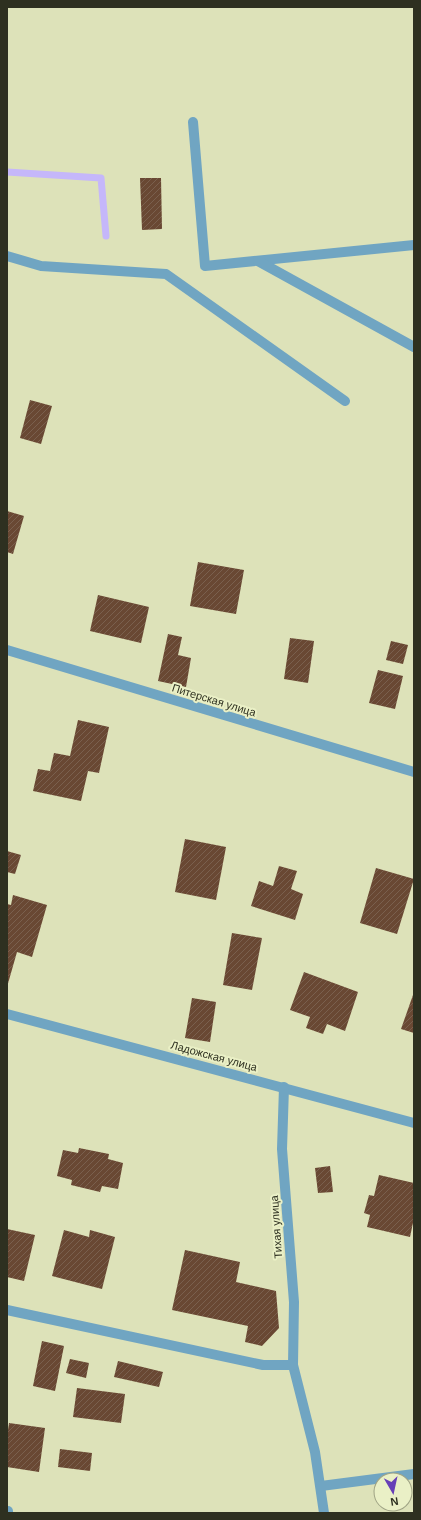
<svg xmlns="http://www.w3.org/2000/svg" width="421" height="1520" font-family="Arial,sans-serif">
<style>
.lines{fill:none;stroke-linecap:round;stroke-linejoin:round}
.stream{stroke:#c5b7fa;stroke-width:7}
.building{fill:url(#building-hatch)}
.minor{stroke:#70a5c2;stroke-width:10}
.labels{text-anchor:middle;stroke-width:4;stroke-linejoin:round;paint-order:stroke}
.street-label{font-size:11px;fill:#2e3020;stroke:#eaf0c6}
</style>
<defs>
<pattern id="building-hatch" width="6" height="6" patternUnits="userSpaceOnUse"><rect width="6" height="6" fill="#694833"/><path d="M-1 1l2-2M0 6l6-6M5 7l2-2" fill="none" stroke="#7a604e"/></pattern>
</defs>
<rect width="100%" height="100%" fill="#dde2b9"/>
<g class="lines">
<path class="stream" d="M 7,172 L 101,178 L 106,236"/>
</g>
<g class="building">
<path d="M 140,178 L 161,178 L 162,229 L 142,230 Z"/>
<path d="M 30,400 L 52,406 L 41,444 L 20,438 Z"/>
<path d="M 7,511 L 24,516 L 13,554 L 7,552 Z"/>
<path d="M 198,562 L 244,570 L 236,614 L 190,606 Z"/>
<path d="M 98,595 L 149,607 L 141,643 L 90,631 Z"/>
<path d="M 168,634 L 182,637 L 178,655 L 191,658 L 186,687 L 158,681 Z"/>
<path d="M 290,638 L 314,641 L 308,683 L 284,679 Z"/>
<path d="M 391,641 L 408,645 L 403,664 L 386,660 Z"/>
<path d="M 378,670 L 403,676 L 395,709 L 369,703 Z"/>
<path d="M 78,720 L 109,727 L 99,773 L 88,771 L 81,801 L 33,791 L 38,769 L 50,771 L 54,753 L 70,756 Z"/>
<path d="M 185,839 L 226,847 L 216,900 L 175,892 Z"/>
<path d="M 7,851 L 21,855 L 15,874 L 7,872 Z"/>
<path d="M 279,866 L 297,871 L 291,889 L 303,894 L 295,920 L 251,906 L 259,881 L 273,886 Z"/>
<path d="M 376,868 L 414,879 L 397,934 L 360,923 Z"/>
<path d="M 13,895 L 47,905 L 32,957 L 17,952 L 7,987 L 7,904 L 11,905 Z"/>
<path d="M 232,933 L 262,938 L 252,990 L 223,985 Z"/>
<path d="M 304,972 L 358,992 L 345,1031 L 327,1024 L 323,1034 L 306,1028 L 310,1017 L 290,1010 Z"/>
<path d="M 413,995 L 414,996 L 414,1033 L 401,1029 Z"/>
<path d="M 192,998 L 216,1002 L 210,1042 L 185,1038 Z"/>
<path d="M 79,1148 L 109,1154 L 108,1159 L 123,1163 L 118,1189 L 102,1186 L 100,1192 L 71,1185 L 72,1180 L 57,1176 L 63,1150 L 78,1153 Z"/>
<path d="M 330,1166 L 333,1192 L 318,1193 L 315,1168 Z"/>
<path d="M 379,1175 L 414,1183 L 414,1218 L 410,1237 L 367,1227 L 370,1215 L 364,1213 L 369,1195 L 374,1196 Z"/>
<path d="M 7,1229 L 35,1235 L 24,1281 L 7,1277 Z"/>
<path d="M 64,1230 L 89,1237 L 90,1230 L 115,1237 L 102,1289 L 52,1276 Z"/>
<path d="M 185,1250 L 240,1262 L 236,1282 L 276,1291 L 279,1328 L 262,1346 L 245,1342 L 248,1326 L 172,1310 Z"/>
<path d="M 42,1341 L 64,1346 L 55,1391 L 33,1386 Z"/>
<path d="M 70,1359 L 89,1363 L 86,1378 L 66,1373 Z"/>
<path d="M 118,1361 L 163,1372 L 159,1387 L 114,1377 Z"/>
<path d="M 77,1388 L 125,1394 L 121,1423 L 73,1417 Z"/>
<path d="M 9,1423 L 45,1428 L 39,1472 L 7,1467 L 7,1437 Z"/>
<path d="M 60,1449 L 92,1453 L 90,1471 L 58,1467 Z"/>
</g>
<g class="lines">
<g class="minor">
<path d="M 193,122 L 205,266 L 414,245"/>
<path d="M 7,256 L 41,266 L 166,274 L 345,401"/>
<path d="M 258,261 L 414,347"/>
<path d="M 7,650 L 414,772"/>
<path d="M 7,1014 L 414,1123"/>
<path d="M 284,1087 L 282,1149 L 294,1302 L 293,1365 L 315,1452 L 324,1513"/>
<path d="M 7,1310 L 263,1365 L 293,1365"/>
<path d="M 321,1486 L 414,1474"/>
<path d="M 8,1513 L 8,1511"/>
</g>
</g>
<g class="labels">
<g class="street-label">
<text transform="translate(214 700) rotate(17)" y="4">Питерская улица</text>
<text transform="translate(214 1056) rotate(15)" y="4">Ладожская улица</text>
<text transform="translate(276 1227) rotate(-94)" y="4">Тихая улица</text>
</g>
</g>
<rect width="421" height="1520" fill="none" stroke="#2e3020" stroke-width="16"/>
<g transform="translate(393 1492) rotate(171)"><circle r="19" fill="#eaf0c6" stroke="#9fa384"/>
<path d="M0-3L7 15L0 10L-7 15Z" fill="#673fb7"/>
<text y="-6" font-size="11" font-weight="bold" text-anchor="middle" fill="#2e3020">N</text>
</g>
</svg>
